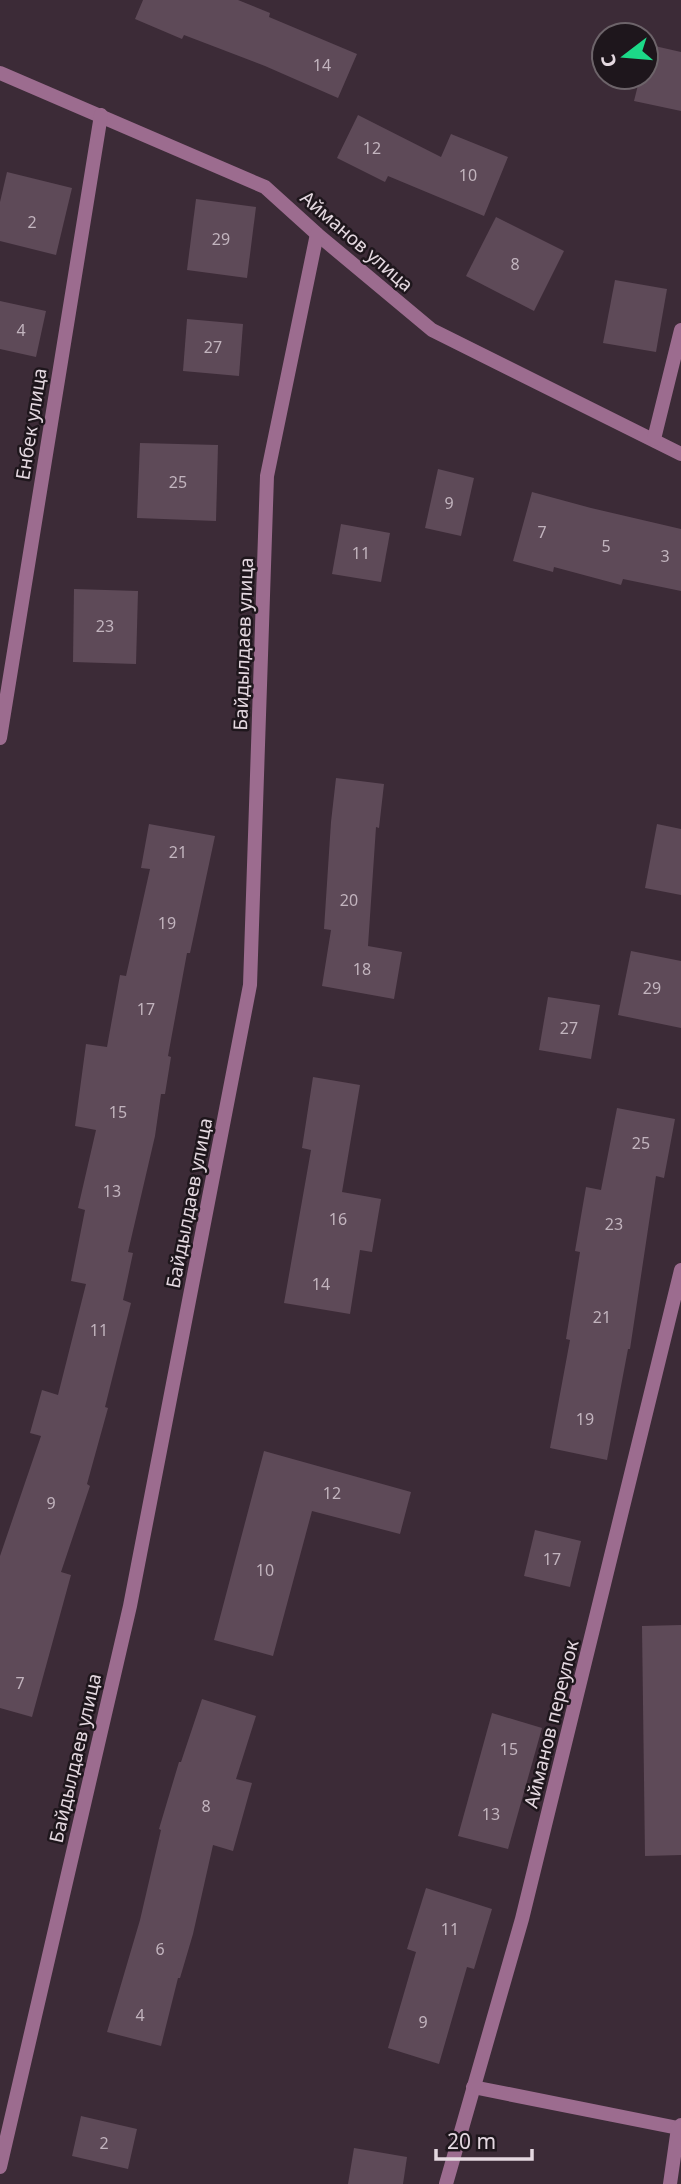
<svg xmlns="http://www.w3.org/2000/svg" width="681" height="2184" font-family="'Noto Sans',sans-serif">
<style>
.building{fill:#5e4a58}
.lines{fill:none;stroke-linecap:round;stroke-linejoin:round}
.minor{stroke:#9c6c8f;stroke-width:14}
.tertiary{stroke:#9c6c8f;stroke-width:14}
.labels{text-anchor:middle;stroke-width:5;stroke-linejoin:round;paint-order:stroke}
.number-label{font-size:16px;fill:#c2b4be}
.street-label{font-size:19px;fill:#e4d8e0;stroke:#1e161c}
</style>
<rect width="100%" height="100%" fill="#3c2b37"/>
<g class="building">
<path d="M 143,0 L 238,0 L 270,13 L 269,17 L 357,54 L 338,98 L 265,66 L 184,35 L 182,39 L 135,19 Z"/>
<path d="M 646,44 L 681,52 L 681,111 L 634,101 L 640,77 L 646,77 Z"/>
<path d="M 358,115 L 441,157 L 451,134 L 508,157 L 484,216 L 388,176 L 385,182 L 337,158 Z"/>
<path d="M 7,172 L 72,188 L 56,255 L 0,241 L 0,202 Z"/>
<path d="M 196,199 L 256,207 L 247,278 L 187,270 Z"/>
<path d="M 496,217 L 564,251 L 534,311 L 466,276 Z"/>
<path d="M 615,280 L 667,289 L 656,352 L 603,343 Z"/>
<path d="M 0,301 L 46,311 L 36,357 L 0,349 Z"/>
<path d="M 187,319 L 243,324 L 239,376 L 183,371 Z"/>
<path d="M 140,443 L 218,445 L 216,521 L 137,518 Z"/>
<path d="M 438,469 L 474,478 L 461,536 L 425,528 Z"/>
<path d="M 532,492 L 591,508 L 681,529 L 681,591 L 623,579 L 621,585 L 554,567 L 553,572 L 513,561 Z"/>
<path d="M 341,524 L 390,533 L 381,582 L 332,574 Z"/>
<path d="M 74,589 L 138,591 L 136,664 L 73,662 Z"/>
<path d="M 336,778 L 384,784 L 379,828 L 376,827 L 368,946 L 402,952 L 394,999 L 322,986 L 331,930 L 324,929 L 331,822 Z"/>
<path d="M 149,824 L 215,836 L 190,953 L 187,953 L 168,1056 L 171,1057 L 165,1094 L 161,1094 L 155,1136 L 128,1252 L 133,1253 L 123,1300 L 131,1303 L 105,1407 L 108,1408 L 87,1484 L 90,1486 L 61,1572 L 71,1575 L 32,1717 L 0,1708 L 0,1556 L 41,1436 L 30,1433 L 42,1390 L 58,1395 L 86,1284 L 71,1281 L 85,1210 L 78,1208 L 96,1130 L 75,1126 L 86,1044 L 107,1047 L 120,975 L 126,976 L 150,869 L 141,868 Z"/>
<path d="M 657,824 L 681,829 L 681,895 L 645,888 Z"/>
<path d="M 631,951 L 681,961 L 681,1028 L 618,1015 Z"/>
<path d="M 548,997 L 600,1005 L 591,1059 L 539,1050 Z"/>
<path d="M 313,1077 L 360,1085 L 342,1192 L 381,1199 L 372,1252 L 360,1250 L 350,1314 L 284,1303 L 311,1150 L 302,1148 Z"/>
<path d="M 617,1108 L 675,1119 L 664,1178 L 656,1176 L 630,1349 L 628,1349 L 607,1460 L 550,1448 L 570,1340 L 566,1339 L 580,1252 L 575,1251 L 586,1187 L 601,1190 Z"/>
<path d="M 264,1451 L 411,1492 L 400,1534 L 312,1511 L 273,1656 L 214,1640 Z"/>
<path d="M 535,1530 L 581,1541 L 570,1587 L 524,1576 Z"/>
<path d="M 681,1625 L 681,1855 L 645,1856 L 642,1626 Z"/>
<path d="M 202,1699 L 256,1716 L 236,1779 L 252,1783 L 233,1851 L 213,1845 L 193,1934 L 180,1978 L 178,1978 L 161,2046 L 107,2032 L 140,1920 L 161,1830 L 159,1829 L 179,1762 L 181,1762 Z"/>
<path d="M 492,1713 L 542,1728 L 508,1849 L 458,1836 Z"/>
<path d="M 426,1888 L 492,1909 L 474,1969 L 467,1967 L 439,2064 L 388,2048 L 416,1952 L 407,1949 Z"/>
<path d="M 81,2116 L 137,2129 L 128,2169 L 72,2156 Z"/>
<path d="M 354,2148 L 407,2157 L 403,2184 L 348,2184 Z"/>
</g>
<g class="lines">
<g class="minor">
<path d="M 0,73 L 265,187 L 317,234 L 432,330 L 681,454"/>
<path d="M 654,439 L 681,330"/>
<path d="M 0,738 L 101,115"/>
<path d="M 473,2087 L 678,2128"/>
<path d="M 0,2167 L 130,1606 L 250,985 L 267,476 L 317,234"/>
<path d="M 446,2184 L 522,1919 L 681,1270"/>
</g>
<path class="tertiary" d="M 670,2184 L 678,2128 L 681,2125"/>
</g>
<g class="labels">
<g class="number-label">
<text x="322" y="71">14</text>
<text x="372" y="154">12</text>
<text x="468" y="181">10</text>
<text x="32" y="228">2</text>
<text x="221" y="245">29</text>
<text x="515" y="270">8</text>
<text x="21" y="336">4</text>
<text x="213" y="353">27</text>
<text x="178" y="488">25</text>
<text x="449" y="509">9</text>
<text x="542" y="538">7</text>
<text x="606" y="552">5</text>
<text x="361" y="559">11</text>
<text x="665" y="562">3</text>
<text x="105" y="632">23</text>
<text x="178" y="858">21</text>
<text x="349" y="906">20</text>
<text x="167" y="929">19</text>
<text x="362" y="975">18</text>
<text x="652" y="994">29</text>
<text x="146" y="1015">17</text>
<text x="569" y="1034">27</text>
<text x="118" y="1118">15</text>
<text x="641" y="1149">25</text>
<text x="112" y="1197">13</text>
<text x="338" y="1225">16</text>
<text x="614" y="1230">23</text>
<text x="321" y="1290">14</text>
<text x="602" y="1323">21</text>
<text x="99" y="1336">11</text>
<text x="585" y="1425">19</text>
<text x="332" y="1499">12</text>
<text x="51" y="1509">9</text>
<text x="552" y="1565">17</text>
<text x="265" y="1576">10</text>
<text x="20" y="1689">7</text>
<text x="509" y="1755">15</text>
<text x="206" y="1812">8</text>
<text x="491" y="1820">13</text>
<text x="450" y="1935">11</text>
<text x="160" y="1955">6</text>
<text x="140" y="2021">4</text>
<text x="423" y="2028">9</text>
<text x="104" y="2149">2</text>
</g>
<g class="street-label">
<text transform="translate(357 241) rotate(41)" y="7">Айманов улица</text>
<text transform="translate(31 424) rotate(-81)" y="7">Енбек улица</text>
<text transform="translate(243 644) rotate(-88)" y="7">Байдылдаев улица</text>
<text transform="translate(189 1203) rotate(-79)" y="7">Байдылдаев улица</text>
<text transform="translate(551 1724) rotate(-76)" y="7">Айманов переулок</text>
<text transform="translate(75 1758) rotate(-77)" y="7">Байдылдаев улица</text>
</g>
</g>
<g transform="translate(625 56) rotate(254)"><circle r="33" fill="#1e161c" stroke="#6d646a" stroke-width="2"/>
<path d="M0-5L12 26L0 18L-12 26Z" fill="#1cd988"/>
<text y="-10" font-size="19" font-weight="bold" text-anchor="middle" fill="#e4d8e0">С</text>
</g>
<path d="M436 2149v10h96v-10" fill="none" stroke="#e4d8e0" stroke-width="3.5"/>
<text x="447" y="2149" font-size="21" fill="#e4d8e0" stroke="#1e161c" stroke-width="5" paint-order="stroke">20 m</text>
</svg>
